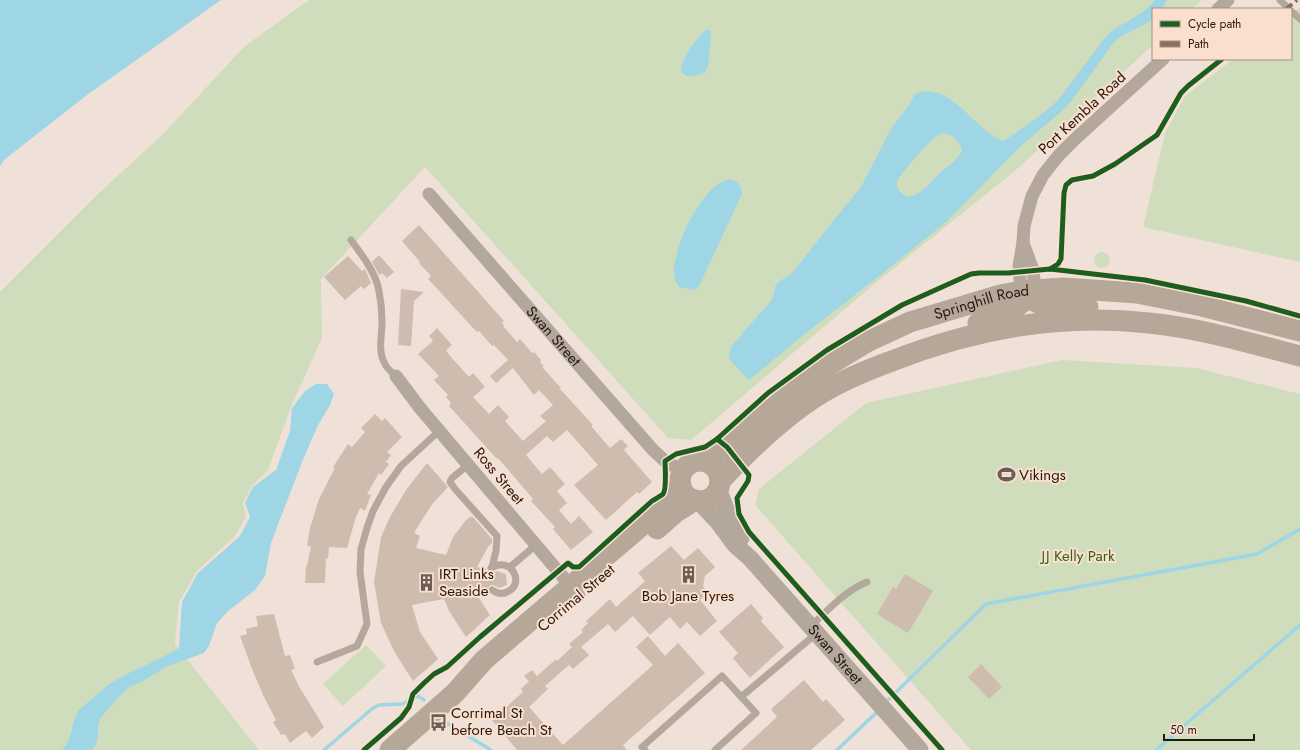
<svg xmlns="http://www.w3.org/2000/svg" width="1300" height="750" font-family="Jost,sans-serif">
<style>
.green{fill:#d0ddbc}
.water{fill:#9ed6e5;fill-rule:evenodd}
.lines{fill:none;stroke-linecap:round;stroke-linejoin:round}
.stream{stroke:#9ed6e5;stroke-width:3.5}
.building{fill:#cebcaf}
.service{stroke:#b4a79b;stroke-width:7}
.minor{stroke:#b4a79b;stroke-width:13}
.tertiary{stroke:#b4a79b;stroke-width:17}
.primary{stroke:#b5a898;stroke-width:21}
.quiet{stroke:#8d6e63;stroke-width:4;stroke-dasharray:8 4;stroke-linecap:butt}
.cycleway-casing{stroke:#fadfce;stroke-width:8}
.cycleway{stroke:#1b5e20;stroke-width:5}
.labels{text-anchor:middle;stroke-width:4;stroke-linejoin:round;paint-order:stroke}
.street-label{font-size:15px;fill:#241810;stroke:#fadfce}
.poi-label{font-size:15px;fill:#241810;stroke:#fadfce;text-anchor:start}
.park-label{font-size:15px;fill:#336314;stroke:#fadfce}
</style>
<rect width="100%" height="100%" fill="#f0e1d8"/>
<g class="green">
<path d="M 309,0 L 1202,0 L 1192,9 L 1153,9 L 1153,45 L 1016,170 L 872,286 L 691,440 L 668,438 L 425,167 L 321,279 L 322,338 L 291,407 L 268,470 L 252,486 L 243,503 L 246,516 L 236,535 L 197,571 L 179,602 L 175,644 L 259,750 L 0,750 L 0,292 L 100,192 L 162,135 L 245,46 Z"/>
<path d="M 1300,7 L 1300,262 L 1143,227 L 1165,133 L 1185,96 L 1233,59 L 1291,59 L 1291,14 Z"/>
<circle cx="1102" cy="260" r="8"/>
<path d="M 1062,360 L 1196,368 L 1300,394 L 1300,750 L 971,750 L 755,505 L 759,489 L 866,403 Z"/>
<path d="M 366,645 L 386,666 L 343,706 L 323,684 Z"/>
</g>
<g class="water">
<path d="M 0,0 L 221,0 L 87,95 L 4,160 L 0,166 Z"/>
<path d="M 1155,0 L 1167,0 L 1162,9 L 1153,9 L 1153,19 C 1140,28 1126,32 1114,42 L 1073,99 L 1062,111 L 1021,146 L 946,222 L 878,277 L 801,337 L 749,380 L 730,360 L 729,354 L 731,348 L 735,342 L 770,302 L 773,297 L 775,287 L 777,283 L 793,272 L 834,220 L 861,187 L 891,129 L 911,102 L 914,95 C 941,80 967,115 985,130 C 990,135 997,138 1003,141 C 1023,128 1042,116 1059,99 L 1107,35 C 1122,22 1143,16 1155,0 ZM 944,133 C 954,135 960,141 962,151 C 956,161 951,164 942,171 C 932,181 923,193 909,197 C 902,195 896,190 897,182 C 899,175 931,139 938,135 C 939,134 943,133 944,133 Z"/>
<path d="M 708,29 L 711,32 L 711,35 C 710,43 710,68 705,72 C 700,75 692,76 686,76 C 683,74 681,72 681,68 C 682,59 700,32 708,29 Z"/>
<path d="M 731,179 C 738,182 741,185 742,194 L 699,286 L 694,290 L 679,287 C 676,282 674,279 674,273 C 673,247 702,183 731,179 Z"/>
<path d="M 316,384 L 327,384 L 334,394 L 330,405 L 318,425 L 302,462 L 271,543 L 265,576 L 255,590 L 228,611 L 217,623 L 209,646 L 204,653 L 168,666 L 141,682 L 130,687 L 121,695 L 106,711 L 100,719 L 98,726 L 98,735 L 96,745 L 92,750 L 62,750 C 74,739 70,721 80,709 C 84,705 88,702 92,699 C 97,694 103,689 108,685 C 130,670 157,662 179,648 L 182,602 L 198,573 L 240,536 L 250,517 L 245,503 L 253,487 L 276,470 L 290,431 L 292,408 L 305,391 Z"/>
</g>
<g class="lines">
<g class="stream">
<path d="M 885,703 L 986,604 L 1257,554 L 1300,529"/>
<path d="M 447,723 L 491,750"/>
<path d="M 324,750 L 373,708 L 379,705 L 403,704 L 418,696 L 424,700"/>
<path d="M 837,750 L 878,711"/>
<path d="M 1156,750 L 1300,625"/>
</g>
</g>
<g class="building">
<path d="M 419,225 L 504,321 L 502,323 L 504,325 L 503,326 L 517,342 L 520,339 L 532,353 L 534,352 L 541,360 L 540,362 L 544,366 L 542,367 L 561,388 L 560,389 L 593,425 L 591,426 L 610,448 L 621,439 L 628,446 L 624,450 L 652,482 L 639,494 L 637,492 L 606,520 L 574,485 L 598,465 L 567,430 L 553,442 L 547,436 L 526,455 L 542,474 L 550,467 L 565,484 L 557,491 L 567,503 L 559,510 L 571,524 L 579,516 L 593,532 L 571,550 L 553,529 L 555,527 L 531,501 L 533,499 L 498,458 L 497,459 L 449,406 L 451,403 L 446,397 L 448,395 L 434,380 L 439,376 L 418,354 L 433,341 L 429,336 L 437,328 L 452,345 L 446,350 L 451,357 L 469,377 L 473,373 L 485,387 L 473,397 L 489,414 L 498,405 L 509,417 L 505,421 L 523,441 L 546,421 L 540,416 L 553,405 L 539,390 L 534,395 L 513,368 L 496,383 L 490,376 L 508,360 L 494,345 L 492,346 L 479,331 L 477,332 L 473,328 L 442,294 L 428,279 L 431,276 L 419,263 L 420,262 L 402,241 Z"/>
<path d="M 379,255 L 394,272 L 387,278 L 382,273 L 379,275 L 372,262 Z"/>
<path d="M 348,256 L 362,271 L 365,269 L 371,283 L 364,289 L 361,286 L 345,300 L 324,277 Z"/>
<path d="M 401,289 L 424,292 L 414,301 L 411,346 L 398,345 Z"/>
<path d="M 375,414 L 382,421 L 385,418 L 402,437 L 387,452 L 391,455 L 386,462 L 389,464 L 381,475 L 379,473 L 367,494 L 371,495 L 365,511 L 360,508 L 355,520 L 347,548 L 329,547 L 328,559 L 326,558 L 325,583 L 305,583 L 306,566 L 307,566 L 311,546 L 307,546 L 310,528 L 319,499 L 335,468 L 333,467 L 348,444 L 352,447 L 365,432 L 361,428 Z"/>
<path d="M 427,463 L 448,487 L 433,503 L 420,523 L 414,533 L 420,536 L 416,548 L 446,555 L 453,537 L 466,520 L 472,516 L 492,539 L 492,543 L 488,547 L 477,567 L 486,569 L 490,573 L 496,571 L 506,574 L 507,585 L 499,588 L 493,585 L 490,585 L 488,588 L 487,592 L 477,595 L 490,615 L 466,637 L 449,611 L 444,599 L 412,605 L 420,632 L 438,659 L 413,681 L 395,653 L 381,623 L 374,582 L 381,537 L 390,517 L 406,490 Z"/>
<path d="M 671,546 L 684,560 L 698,548 L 715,567 L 705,576 L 703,586 L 708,593 L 700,600 L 717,621 L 700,636 L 687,622 L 680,629 L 670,617 L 650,635 L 633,616 L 615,632 L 608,624 L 581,647 L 589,655 L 573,669 L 569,665 L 545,686 L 548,689 L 529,707 L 563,745 L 653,665 L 636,647 L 648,636 L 665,656 L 678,643 L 705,673 L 623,745 L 627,750 L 517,750 L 492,720 L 523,692 L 521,689 L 529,681 L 524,676 L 532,670 L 537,676 L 556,659 L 557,661 L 572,647 L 569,644 L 583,632 L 581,630 L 588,623 L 586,621 L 610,599 L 616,607 L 645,581 L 638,573 Z"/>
<path d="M 905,574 L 933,591 L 908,633 L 877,614 L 893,587 L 896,589 Z"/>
<path d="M 751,604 L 763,618 L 761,621 L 784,647 L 750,678 L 733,658 L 738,653 L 719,632 Z"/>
<path d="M 274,614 L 285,656 L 290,655 L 295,669 L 291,670 L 300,688 L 324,727 L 312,738 L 306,731 L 290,743 L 285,734 L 281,735 L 273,722 L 276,720 L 263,695 L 252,669 L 240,636 L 247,634 L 246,629 L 258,626 L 256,616 Z"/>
<path d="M 981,664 L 1002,687 L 989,699 L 968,677 Z"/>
<path d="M 804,680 L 823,702 L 826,699 L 845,720 L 811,750 L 741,750 L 777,717 L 771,709 Z"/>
</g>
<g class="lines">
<g class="service">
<path d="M 1280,0 L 1289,9"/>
<path d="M 1291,11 L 1300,19"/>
<path d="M 351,240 C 362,255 376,273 379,291 C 381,301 382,312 382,322 C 382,334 378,351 384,362 C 386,368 391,372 396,376"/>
<path d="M 468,465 L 452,478 L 450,482 L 455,489 L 497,536 L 496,551 L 492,567"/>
<path d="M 510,567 L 536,545"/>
<path d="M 491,568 C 511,555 526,584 507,592 C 501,595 496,593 492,590"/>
<path d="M 811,626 C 829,609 845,591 867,582"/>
<path d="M 317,662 L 357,646 L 367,624 L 360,572 L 361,549 L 367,528 L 373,511 L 386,487 L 401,466 L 439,431"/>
<path d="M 741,697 L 817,633"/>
<path d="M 645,750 L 642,747 L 722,676 L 756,713 L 715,750"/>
</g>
<g class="minor">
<path d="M 1218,9 L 1228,0"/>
<path id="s1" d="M 429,194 L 653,450 L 665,461 L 683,471"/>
<path d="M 1023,243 L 1033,270 L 1035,290"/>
<path d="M 1021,291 L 1019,266 L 1023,243 L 1024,226 L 1032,196 L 1043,175 L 1059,155 L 1074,140 L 1163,59"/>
<path d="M 396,376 L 420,408 L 579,596"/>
</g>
<g class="tertiary">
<path d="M 718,489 L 731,521 L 741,538"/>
<path id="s2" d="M 698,501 L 718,522 L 735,545 L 750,558 L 920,750"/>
</g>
<g class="primary">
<path d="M 1021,291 C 1043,312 1060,307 1088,307"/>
<path d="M 978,323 C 1005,314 1015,312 1035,290"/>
<path id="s3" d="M 704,461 L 727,447 L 793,391 L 824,368 L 867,342 L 910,322 L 1000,295 L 1021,291 L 1063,288 L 1137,293 L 1202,306 L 1300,331"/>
<circle cx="700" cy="481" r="20"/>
<path d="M 720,481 C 750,449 783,417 820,394 C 843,380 867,370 892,361 C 973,329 1061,313 1149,323 C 1200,328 1250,343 1300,356"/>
<path d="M 657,529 L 676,512 L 695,500"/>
<path d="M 390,750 L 455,693 L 484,660 L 653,516 L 669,500 L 681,485"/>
</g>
<path class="quiet" d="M 1286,9 L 1297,0"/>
<defs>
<g id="cycleway">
<path d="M 1050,269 L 1058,264 L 1061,259 L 1064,193 L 1066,185 L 1072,180 L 1093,176 L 1115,164 L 1157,135 L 1181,93 L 1188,86 L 1222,59"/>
<path d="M 717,439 L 727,447 L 749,475 L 748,481 L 737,498 L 739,514 L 749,532 L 942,750"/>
<path d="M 364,750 L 401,718 L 409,707 L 413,694 L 424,683 L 434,674 L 447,667 L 480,637 L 568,563 L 573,567 L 579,567 L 652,501 C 655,499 661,496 663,494 C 667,489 665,468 665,461 L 676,454 L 705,447 L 717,439 L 768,393 L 827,350 L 902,305 L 971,274 L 979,273 L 1008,273 L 1050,269 L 1145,280 L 1246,301 L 1300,316"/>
</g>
</defs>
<use href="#cycleway" class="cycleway-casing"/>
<use href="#cycleway" class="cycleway"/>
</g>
<defs>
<symbol id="stadium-bare" viewBox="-9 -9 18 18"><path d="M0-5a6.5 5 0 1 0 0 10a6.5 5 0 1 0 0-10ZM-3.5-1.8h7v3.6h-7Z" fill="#6b5e56" stroke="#fadfce" stroke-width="2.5" paint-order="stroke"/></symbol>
<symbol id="building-bare" viewBox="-9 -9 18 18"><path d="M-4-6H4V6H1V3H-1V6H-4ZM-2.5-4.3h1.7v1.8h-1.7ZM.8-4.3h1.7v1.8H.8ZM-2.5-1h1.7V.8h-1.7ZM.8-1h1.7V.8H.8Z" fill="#6b5e56" stroke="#fadfce" stroke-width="2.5" paint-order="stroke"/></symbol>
<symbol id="bus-bare" viewBox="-9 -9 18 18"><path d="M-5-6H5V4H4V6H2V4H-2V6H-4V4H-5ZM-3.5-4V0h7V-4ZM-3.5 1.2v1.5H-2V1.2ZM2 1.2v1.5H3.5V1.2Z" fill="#6b5e56" stroke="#fadfce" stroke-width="2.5" paint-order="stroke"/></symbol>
</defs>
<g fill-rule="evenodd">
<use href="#stadium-bare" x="994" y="462" width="25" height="25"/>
<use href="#building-bare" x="676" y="562" width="25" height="25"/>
<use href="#building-bare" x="414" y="570" width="25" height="25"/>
<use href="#bus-bare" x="426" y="710" width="25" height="25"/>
</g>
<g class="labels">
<g class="street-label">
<text transform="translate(1082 113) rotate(-43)" y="5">Port Kembla Road</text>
<text dy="5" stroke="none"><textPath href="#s3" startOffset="324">Springhill Road</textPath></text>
<text dy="5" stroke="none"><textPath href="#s1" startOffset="189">Swan Street</textPath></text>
<text transform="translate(499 476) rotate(50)" y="5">Ross Street</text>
<text transform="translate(576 598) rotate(-40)" y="5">Corrimal Street</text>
<text dy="5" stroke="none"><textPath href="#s2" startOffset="206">Swan Street</textPath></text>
</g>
<g class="poi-label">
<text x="1019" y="480">Vikings</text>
<text x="439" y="579">IRT Links<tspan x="439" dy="17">Seaside</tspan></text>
<text x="688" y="601" text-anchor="middle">Bob Jane Tyres</text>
<text x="451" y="718">Corrimal St<tspan x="451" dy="17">before Beach St</tspan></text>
</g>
<g class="park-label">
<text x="1078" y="561">JJ Kelly Park</text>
</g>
</g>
<rect x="1152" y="8" width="140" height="52" fill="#fadfce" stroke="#a48f82"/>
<rect x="1160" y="21" width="20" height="6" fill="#1b5e20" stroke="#a48f82"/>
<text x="1188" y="28" font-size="12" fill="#241810">Cycle path</text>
<rect x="1160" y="41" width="20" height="6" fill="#8d6e63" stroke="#a48f82"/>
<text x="1188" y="48" font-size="12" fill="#241810">Path</text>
<path d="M1164 734v6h90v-6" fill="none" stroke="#241810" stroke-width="2"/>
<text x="1170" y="734" font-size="12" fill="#241810" stroke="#fadfce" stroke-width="3" paint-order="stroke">50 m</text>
</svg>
